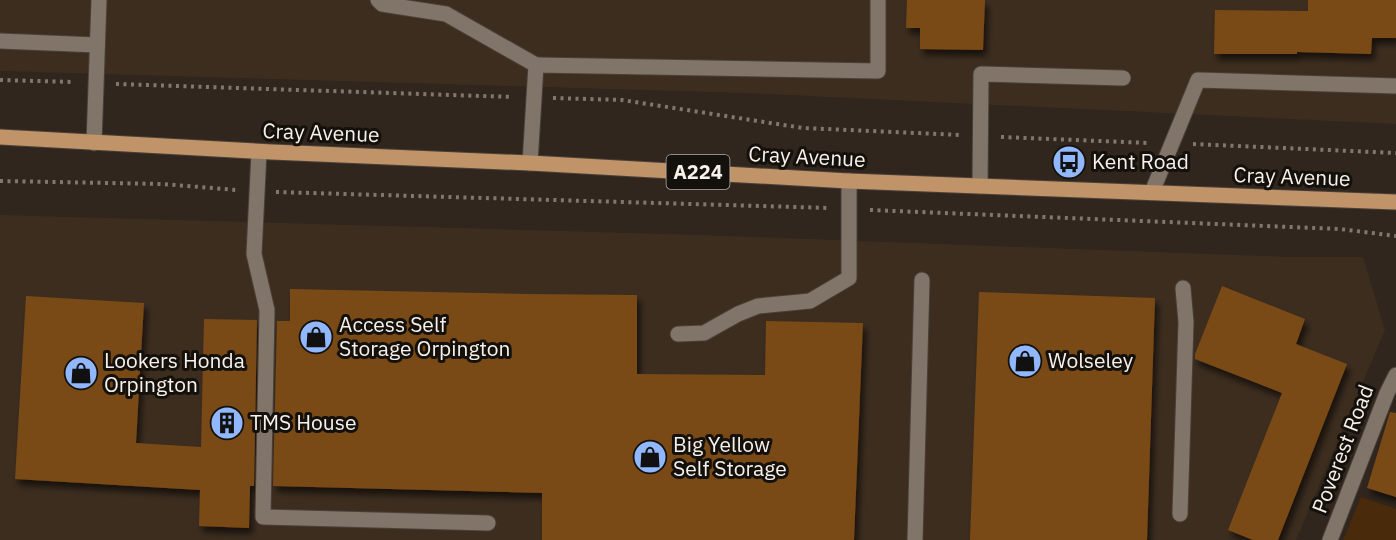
<svg xmlns="http://www.w3.org/2000/svg" width="1396" height="540" font-family="'IBM Plex Sans',sans-serif">
<style>
.built{fill:#3c2d1f}
.green{fill:#492a0a}
.building{fill:#794918;filter:url(#shadow)}
.lines{fill:none;stroke-linecap:round;stroke-linejoin:round}
.minor-casing{stroke:#494139;stroke-width:17}
.major-casing{stroke:#494139;stroke-width:17}
.path{stroke:#807870;stroke-width:4;stroke-dasharray:3 4.5;stroke-linecap:butt}
.minor{stroke:#81756a;stroke-width:15}
.major{stroke:#c19368;stroke-width:15}
.labels{text-anchor:middle;stroke-width:6;stroke-linejoin:round;paint-order:stroke}
.shield{fill:#14100c;stroke:#b4aea8;stroke-width:1.5}
.shield-label{font-size:20px;font-weight:bold;fill:#f8f1eb}
.street-label{font-size:21px;fill:#f8f1eb;stroke:#14100c}
.poi-label{font-size:21px;fill:#f8f1eb;stroke:#14100c;text-anchor:start}
</style>
<defs>
<filter id="shadow"><feDropShadow dx="3.5" dy="6" stdDeviation="3" flood-color="#0009"/></filter>
</defs>
<rect width="100%" height="100%" fill="#30261d"/>
<g class="built">
<path d="M 0,0 L 1396,0 L 1396,124 L 747,93 L 0,71 Z"/>
<path d="M 0,215 L 699,235 L 1289,257 L 1363,257 L 1385,330 L 1296,540 L 0,540 Z"/>
</g>
<path class="green" d="M 1361,497 L 1396,509 L 1396,540 L 1343,540 Z"/>
<g class="building">
<path d="M 907,0 L 985,0 L 983,50 L 920,49 L 920,28 L 906,28 Z"/>
<path d="M 1308,0 L 1396,0 L 1396,38 L 1372,38 L 1371,54 L 1297,52 L 1297,54 L 1214,54 L 1215,10 L 1308,11 Z"/>
<path d="M 1222,286 L 1305,319 L 1296,344 L 1347,364 L 1278,540 L 1253,540 L 1228,530 L 1282,393 L 1195,359 L 1195,354 Z"/>
<path d="M 290,289 L 526,294 L 637,295 L 637,374 L 765,375 L 766,321 L 863,323 L 854,540 L 542,540 L 542,493 L 273,486 L 277,321 L 290,321 Z"/>
<path d="M 979,292 L 1155,298 L 1147,540 L 970,540 Z"/>
<path d="M 26,296 L 144,303 L 136,443 L 201,447 L 204,319 L 257,320 L 254,486 L 250,486 L 249,528 L 199,526 L 200,490 L 15,479 Z"/>
<path d="M 1390,412 L 1396,413 L 1396,497 L 1367,488 Z"/>
</g>
<g class="lines">
<defs>
<g id="minor">
<path d="M 378,0 L 382,4 L 446,14 L 536,65"/>
<path d="M 0,41 L 97,45"/>
<path d="M 94,143 L 99,0"/>
<path d="M 259,152 L 254,254 L 267,310 L 263,517 L 488,523"/>
<path d="M 530,163 L 536,65 L 878,71 L 878,0"/>
<path d="M 980,186 L 981,74 L 1123,78"/>
<path d="M 1152,192 L 1198,80 L 1396,86"/>
<path d="M 678,334 L 704,333 L 738,314 L 758,306 L 810,301 L 849,278 L 849,181"/>
<path d="M 1180,514 L 1186,322 L 1183,288"/>
<path d="M 915,540 L 922,280"/>
<path d="M 1330,540 L 1387,393 L 1396,375"/>
</g>
<path id="major" d="M 0,137 L 272,152 L 530,163 L 849,181 L 1396,202"/>
</defs>
<use href="#minor" class="minor-casing"/>
<use href="#major" class="major-casing"/>
<g class="path">
<path d="M 0,80 L 75,82"/>
<path d="M 116,84 L 513,97"/>
<path d="M 553,98 L 622,100 L 803,128 L 961,135"/>
<path d="M 1001,137 L 1149,143"/>
<path d="M 1193,144 L 1396,153"/>
<path d="M 0,181 L 163,184 L 236,190"/>
<path d="M 276,192 L 830,208"/>
<path d="M 870,210 L 1340,229 L 1396,236"/>
</g>
<use href="#minor" class="minor"/>
<use href="#major" class="major"/>
</g>
<defs>
<symbol id="bus-disc" viewBox="-11 -11 22 22"><circle r="9.5" fill="#91b8fd" stroke="#14100c"/><path d="M-5-6H5V4H4V6H2V4H-2V6H-4V4H-5ZM-3.5-4V0h7V-4ZM-3.5 1.2v1.5H-2V1.2ZM2 1.2v1.5H3.5V1.2Z" fill="#111"/></symbol>
<symbol id="shop-disc" viewBox="-11 -11 22 22"><circle r="9.5" fill="#91b8fd" stroke="#14100c"/><path d="M-5-2.5h2.3a2.7 3.5 0 0 1 5.4 0H5L5.5 6h-11ZM-1.5-2.5h3a1.5 2.3 0 0 0-3 0Z" fill="#111"/></symbol>
<symbol id="building-disc" viewBox="-11 -11 22 22"><circle r="9.5" fill="#91b8fd" stroke="#14100c"/><path d="M-4-6H4V6H1V3H-1V6H-4ZM-2.5-4.3h1.7v1.8h-1.7ZM.8-4.3h1.7v1.8H.8ZM-2.5-1h1.7V.8h-1.7ZM.8-1h1.7V.8H.8Z" fill="#111"/></symbol>
</defs>
<g fill-rule="evenodd">
<use href="#bus-disc" x="1050" y="143" width="38" height="38"/>
<use href="#shop-disc" x="297" y="318" width="38" height="38"/>
<use href="#shop-disc" x="1006" y="342" width="38" height="38"/>
<use href="#shop-disc" x="62" y="354" width="38" height="38"/>
<use href="#building-disc" x="208" y="404" width="38" height="38"/>
<use href="#shop-disc" x="631" y="438" width="38" height="38"/>
</g>
<g class="labels">
<rect class="shield" x="666.5" y="155" width="63" height="34" rx="4.5"/>
<g class="shield-label">
<text x="698" y="179">A224</text>
</g>
<g class="street-label">
<text transform="translate(321 133) rotate(2)" y="7">Cray Avenue</text>
<text transform="translate(807 157) rotate(3)" y="7">Cray Avenue</text>
<text transform="translate(1292 177) rotate(2)" y="7">Cray Avenue</text>
<text transform="translate(1343 449) rotate(-69)" y="7">Poverest Road</text>
</g>
<g class="poi-label">
<text x="1092" y="169">Kent Road</text>
<text x="339" y="332">Access Self<tspan x="339" dy="24">Storage Orpington</tspan></text>
<text x="104" y="368">Lookers Honda<tspan x="104" dy="24">Orpington</tspan></text>
<text x="1048" y="368">Wolseley</text>
<text x="250" y="430">TMS House</text>
<text x="673" y="452">Big Yellow<tspan x="673" dy="24">Self Storage</tspan></text>
</g>
</g>
</svg>
